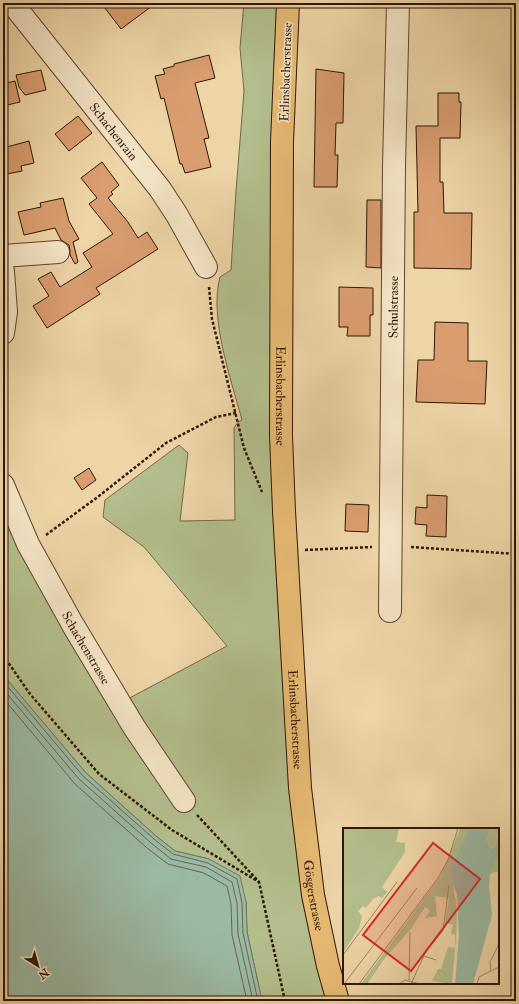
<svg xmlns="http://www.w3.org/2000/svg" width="519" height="1004" font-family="'IM FELL Double Pica',serif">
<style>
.green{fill:#b3be8c;stroke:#716a46}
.water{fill:#9bb9a3;stroke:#707762}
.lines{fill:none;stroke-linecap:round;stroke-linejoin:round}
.shore{stroke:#656752;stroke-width:1}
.building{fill:#d99d70;stroke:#2f1500}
.minor-casing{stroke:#5f452a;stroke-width:24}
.major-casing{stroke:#2f1500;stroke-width:24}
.path{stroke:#2f1500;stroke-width:2.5;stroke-dasharray:3 2;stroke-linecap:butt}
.minor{stroke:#f4e4c6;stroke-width:22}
.major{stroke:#e7ba74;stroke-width:22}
.labels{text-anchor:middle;stroke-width:3;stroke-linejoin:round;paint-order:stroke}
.street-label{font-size:13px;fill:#2f1500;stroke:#f4e4c6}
.inset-road{fill:none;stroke:#a28864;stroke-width:1}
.view{fill:#d62828;fill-opacity:0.15;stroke:#d62828;stroke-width:2}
.inset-edge{fill:none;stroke:#2f1500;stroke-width:2}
</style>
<rect width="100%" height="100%" fill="#eed5a7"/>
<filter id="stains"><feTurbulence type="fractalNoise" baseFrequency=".005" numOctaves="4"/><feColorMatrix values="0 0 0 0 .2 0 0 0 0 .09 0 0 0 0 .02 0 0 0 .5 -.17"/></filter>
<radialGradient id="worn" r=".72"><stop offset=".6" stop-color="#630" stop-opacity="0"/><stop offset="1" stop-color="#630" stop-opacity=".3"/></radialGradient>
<path class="green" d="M 244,3 L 280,3 L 274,418 L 332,1001 L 262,1001 L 247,932 L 246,902 L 209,859 L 175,851 L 156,836 L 86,773 L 3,675 L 3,516 L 10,512 L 124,701 L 227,646 L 144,547 L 103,517 L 105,500 L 179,445 L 188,453 L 180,521 L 235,520 L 234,428 L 238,422 L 242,420 C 231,379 209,318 220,277 L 231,270 L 236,191 L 244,91 L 240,48 Z"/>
<path class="water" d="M 3,675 L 86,773 L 156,836 L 175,851 L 209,859 L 240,876 L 246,902 L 247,932 L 262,1001 L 3,1001 Z"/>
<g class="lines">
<g class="shore">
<path d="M 3,681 L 83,776 L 154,839 L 173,854 L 208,863 L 237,879 L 242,903 L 243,933 L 258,1001"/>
<path d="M 3,689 L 79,779 L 151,843 L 171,859 L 206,867 L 232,882 L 237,903 L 238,934 L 253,1001"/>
<path d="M 3,698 L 75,784 L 147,848 L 168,864 L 204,873 L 227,886 L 231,904 L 232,935 L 247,1001"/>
</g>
</g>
<g class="building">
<path d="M 101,3 L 156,3 L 121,29 Z"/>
<path d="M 209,55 L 215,78 L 195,83 L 209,138 L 204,139 L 211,167 L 185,173 L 182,164 L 180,164 L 164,98 L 161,99 L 155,76 L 165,74 L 163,69 L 174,66 L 174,64 Z"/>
<path d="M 316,69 L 344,73 L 343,123 L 336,123 L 335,155 L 338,155 L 337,187 L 314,187 Z"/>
<path d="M 41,70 L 46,90 L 25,95 L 19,87 L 16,75 Z"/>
<path d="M 15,81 L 20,102 L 3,106 L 3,84 Z"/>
<path d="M 438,93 L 459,93 L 459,102 L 461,102 L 460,138 L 440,138 L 440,182 L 443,182 L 444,213 L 472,213 L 471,269 L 414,268 L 414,212 L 418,212 L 416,126 L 438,126 Z"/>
<path d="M 78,116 L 92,133 L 69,151 L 55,134 Z"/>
<path d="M 29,141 L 34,163 L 21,166 L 22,171 L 7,174 L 3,159 L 3,148 Z"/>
<path d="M 102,162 L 119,185 L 111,192 L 113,194 L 108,198 L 128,222 L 138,238 L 147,232 L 158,249 L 96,288 L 100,294 L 47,328 L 33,306 L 49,296 L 38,279 L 51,272 L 60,287 L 92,267 L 83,253 L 113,234 L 89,204 L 97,198 L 81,178 Z"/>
<path d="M 63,198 L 69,221 L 79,239 L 73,242 L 78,262 L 75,264 L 70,255 L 70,251 L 69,245 L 61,240 L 55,228 L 24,235 L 18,212 L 41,207 L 40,203 Z"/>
<path d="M 367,200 L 381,200 L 381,268 L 366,267 Z"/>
<path d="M 339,287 L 373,288 L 373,315 L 370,315 L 370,336 L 347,336 L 348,327 L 339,327 Z"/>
<path d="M 435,322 L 468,323 L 468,361 L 487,361 L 485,404 L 416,402 L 418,360 L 434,360 Z"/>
<path d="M 89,468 L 96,480 L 82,490 L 74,478 Z"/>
<path d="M 427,495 L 447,496 L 446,537 L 426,536 L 427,525 L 415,524 L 416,507 L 427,508 Z"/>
<path d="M 346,504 L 369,505 L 368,532 L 345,531 Z"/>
</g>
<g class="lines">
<defs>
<g id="minor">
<path id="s1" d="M 12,3 L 160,189 L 177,215 L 206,267"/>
<path d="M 3,256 L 58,252"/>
<path d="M 3,271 L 6,312 L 3,333"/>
<path id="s2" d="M 3,485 L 28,544 L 73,625 L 134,727 L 184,801"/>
<path id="s3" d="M 390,611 L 394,166 L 398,3"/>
</g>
<g id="major">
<path id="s4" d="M 288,3 L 282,142 L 281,436 L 284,511 L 300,788 L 313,895 L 328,966 L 338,1001"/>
</g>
</defs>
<use href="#minor" class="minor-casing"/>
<use href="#major" class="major-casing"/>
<g class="path">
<path d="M 209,287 L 212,319 L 244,448 L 262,492"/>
<path d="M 46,535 L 99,496 L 166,443 L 216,417 L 236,413"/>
<path d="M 411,547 L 516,554"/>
<path d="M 305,550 L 372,547"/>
<path d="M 3,655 L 30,694 L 99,774 L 172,830 L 259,882"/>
<path d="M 197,815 L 259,882 L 285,1001"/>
</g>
<use href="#minor" class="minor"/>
<use href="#major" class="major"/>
</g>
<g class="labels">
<g class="street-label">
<text transform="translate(285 72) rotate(-88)" y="5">Erlinsbacherstrasse</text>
<text dy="5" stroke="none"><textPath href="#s1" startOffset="164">Schachenrain</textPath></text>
<text dy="5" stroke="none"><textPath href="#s3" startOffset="304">Schulstrasse</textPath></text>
<text dy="5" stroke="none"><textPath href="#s4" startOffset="393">Erlinsbacherstrasse</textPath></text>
<text dy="5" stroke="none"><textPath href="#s2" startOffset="183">Schachenstrasse</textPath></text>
<text dy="5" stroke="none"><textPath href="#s4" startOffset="717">Erlinsbacherstrasse</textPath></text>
<text dy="5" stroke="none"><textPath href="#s4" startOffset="894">Gösgerstrasse</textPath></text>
</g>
</g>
<g transform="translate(343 828)">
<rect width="156" height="156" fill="#eed5a7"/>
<path d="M 0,0 L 56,0 L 53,14 L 62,15 L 62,24 L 39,59 L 44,64 L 39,70 L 36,68 L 30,71 L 23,80 L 20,78 L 15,83 L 19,88 L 16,100 L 1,123 ZM 117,0 L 126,0 L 108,43 L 114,82 L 113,111 L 109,156 L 89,153 L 95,141 L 98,141 L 105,119 L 112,120 L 112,107 L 108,106 L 110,97 L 102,95 L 106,70 L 92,68 L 94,88 L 82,90 L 87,83 L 82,79 L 68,101 L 42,130 L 24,156 L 18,156 L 98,47 ZM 147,0 L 156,0 L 153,17 L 148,22 L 144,12 ZM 156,24 L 156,43 L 147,46 L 153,29 Z" fill="#b3be8c"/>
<path d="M 126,0 L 147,0 L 144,12 L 148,22 L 153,17 L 156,5 L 156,24 L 147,46 L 146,59 L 149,87 L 130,156 L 112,156 L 116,107 L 114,66 L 106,46 Z" fill="#9bb9a3"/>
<path class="inset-road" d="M 0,127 L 54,54M 81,128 L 93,132M 148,143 L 147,134 L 156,116M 66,152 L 67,104M 1,156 L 74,60M 16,156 L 95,50 L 105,32 L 115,0M 56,156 L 62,152 L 77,156M 68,156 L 83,123 L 100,103 L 106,57M 134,156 L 136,149 L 156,139"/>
<path class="view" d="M 90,15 L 137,51 L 68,143 L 20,107 Z"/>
<rect width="156" height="156" class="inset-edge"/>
</g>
<rect width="519" height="1004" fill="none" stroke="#eed5a7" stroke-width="16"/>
<rect x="4" y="4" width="511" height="996" fill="none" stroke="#2f1500" stroke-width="2"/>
<rect x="8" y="8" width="503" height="988" fill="none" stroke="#2f1500"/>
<g transform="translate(38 966) rotate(143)" stroke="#f4e4c6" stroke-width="3" paint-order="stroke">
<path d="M0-3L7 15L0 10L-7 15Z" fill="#2f1500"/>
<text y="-6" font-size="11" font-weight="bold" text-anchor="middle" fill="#2f1500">N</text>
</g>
<rect width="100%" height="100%" filter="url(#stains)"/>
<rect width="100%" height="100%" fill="url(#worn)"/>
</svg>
